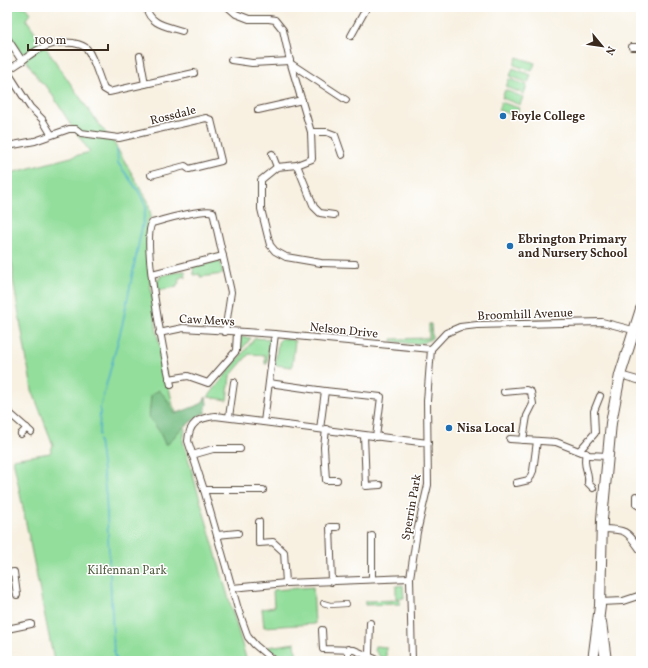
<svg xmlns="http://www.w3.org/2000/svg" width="648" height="668" font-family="Vollkorn,serif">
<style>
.green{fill:#93de9b;stroke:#67845c}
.forest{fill:#76bd83;stroke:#587450}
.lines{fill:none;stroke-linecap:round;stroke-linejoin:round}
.stream{stroke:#4fafcd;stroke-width:1.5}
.pedestrian-casing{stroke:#57483b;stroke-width:6}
.minor-casing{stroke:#57483b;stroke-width:8}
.trunk-casing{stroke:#57483b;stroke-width:12}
.pedestrian{stroke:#fff;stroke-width:4.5}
.minor{stroke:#fff;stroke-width:6}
.trunk{stroke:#fff;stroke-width:10}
.poi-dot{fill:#1f6fb2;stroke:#fff;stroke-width:1.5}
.labels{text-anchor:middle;stroke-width:3;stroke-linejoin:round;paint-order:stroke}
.street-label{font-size:12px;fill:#3b2a1e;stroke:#fff}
.poi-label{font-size:12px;font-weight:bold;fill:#3b2a1e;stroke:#fff;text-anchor:start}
.park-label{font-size:12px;fill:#556044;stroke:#fff}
</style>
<rect width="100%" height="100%" fill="#fff"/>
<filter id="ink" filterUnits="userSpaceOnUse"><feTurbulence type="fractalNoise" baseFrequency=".025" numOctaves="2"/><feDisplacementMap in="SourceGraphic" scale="8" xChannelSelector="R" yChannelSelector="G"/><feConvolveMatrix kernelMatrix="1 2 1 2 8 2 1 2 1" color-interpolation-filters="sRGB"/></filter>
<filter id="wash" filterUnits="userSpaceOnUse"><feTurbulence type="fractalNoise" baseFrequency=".012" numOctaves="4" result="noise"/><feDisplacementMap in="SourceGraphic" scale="16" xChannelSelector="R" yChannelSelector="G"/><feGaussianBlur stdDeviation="0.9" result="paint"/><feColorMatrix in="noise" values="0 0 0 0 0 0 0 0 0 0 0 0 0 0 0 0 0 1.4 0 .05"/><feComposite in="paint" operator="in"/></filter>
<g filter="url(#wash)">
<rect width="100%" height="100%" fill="#f8f1e2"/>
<g class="green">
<path d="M 7,7 L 26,7 L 31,13 L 26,19 L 90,112 L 105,132 L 111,138 L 148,201 L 151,217 L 147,221 L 147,259 L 157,332 L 173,406 L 185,430 L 183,441 L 246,658 L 244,661 L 54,661 L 13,459 L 50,453 L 53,445 L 32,390 L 13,280 L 13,268 L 7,244 L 7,174 L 90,152 L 69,122 L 48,88 L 40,81 L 7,32 Z"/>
<path d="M 517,57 L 535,63 L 532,71 L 514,65 Z"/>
<path d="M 513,68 L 531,75 L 528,83 L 510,76 Z"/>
<path d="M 509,79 L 527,85 L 524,94 L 506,87 Z"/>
<path d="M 505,90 L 523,97 L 520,105 L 502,98 Z"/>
<path d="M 501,102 L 519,108 L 516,116 L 498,110 Z"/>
<path d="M 219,261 L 221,264 L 223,274 L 200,277 L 200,274 L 194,275 L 193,267 Z"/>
<path d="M 182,271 L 185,271 L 186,278 L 184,276 L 178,279 L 179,283 L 176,285 L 177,287 L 159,290 L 157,280 L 160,279 L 160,276 Z"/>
<path d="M 429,324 L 431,324 L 432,338 C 420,347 406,343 392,341 L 392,339 L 429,338 Z"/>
<path d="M 242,337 L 251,338 L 210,387 L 208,386 L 237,353 L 239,341 Z"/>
<path d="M 255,338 L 270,339 L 267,364 L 265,364 L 265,355 L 249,354 L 230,376 L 227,400 L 208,397 Z"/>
<path d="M 282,338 L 295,341 L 292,367 L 275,365 L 278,342 Z"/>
<path d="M 403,585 L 404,598 L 396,599 L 396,586 Z"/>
<path d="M 313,587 L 315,624 L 264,627 L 262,609 L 274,607 L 273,590 Z"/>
<path d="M 400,600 L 400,604 L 365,605 L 365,601 Z"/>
<path d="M 295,643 L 297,661 L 285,661 L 268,647 Z"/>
<path d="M 375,646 L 386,647 L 386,658 L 380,657 L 374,649 Z"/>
</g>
<path class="forest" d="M 159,390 L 166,398 L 175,414 L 201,404 L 206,397 L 207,404 L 205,413 L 201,414 L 179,431 L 168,444 L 165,444 L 159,431 L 149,417 L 151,395 Z"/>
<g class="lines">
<g class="stream">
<path d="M 99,435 L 100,408 L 122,326 L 146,207 L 139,192 L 118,163 L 117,149"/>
<path d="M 99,440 L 106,496 L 114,655 L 118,661"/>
</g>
</g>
</g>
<g filter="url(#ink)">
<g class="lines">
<defs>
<path id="pedestrian" d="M 323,603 L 330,605 L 347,604"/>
<g id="minor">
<path d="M 146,7 C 150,25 167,26 182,31"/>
<path d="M 228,7 L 236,14 L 249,19 L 269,19 L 275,20 L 283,30 L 290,61 L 311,132 L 312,159 L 297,165 L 277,167 L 261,180 L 261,209 L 270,245 L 275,251 L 286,257 L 321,263 L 355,264"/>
<path d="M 351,36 L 367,7"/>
<path d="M 7,38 L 22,61 C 37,48 53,40 73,43 C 78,44 84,45 87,49 C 94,58 99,78 104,89 L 109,92 L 194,73"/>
<path d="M 632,47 L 641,47"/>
<path d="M 140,56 L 145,84"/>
<path d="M 231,60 L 252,63 L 290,61"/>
<path d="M 293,65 L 346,100"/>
<path d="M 7,71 L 30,107 L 42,119 L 51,134"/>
<path d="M 7,71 L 22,61"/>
<path d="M 258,110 L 302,100"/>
<path d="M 311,132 L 327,132 L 335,135 L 342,155"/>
<path d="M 7,144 L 13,145 L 35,141 L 69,129 L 76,129 L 81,133 L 119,138 L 206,118 L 211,120 L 221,161 L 189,169 L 185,166 L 151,175"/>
<path d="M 272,154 L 277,167"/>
<path d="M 297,165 L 314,207 L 320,213 L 334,215"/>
<path d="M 152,274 L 223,256"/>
<path d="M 159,333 L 183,328 L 275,334 L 431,349"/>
<path d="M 620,375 L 641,381"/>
<path d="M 169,379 L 188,376 L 208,383 L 236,351 L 237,332"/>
<path d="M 269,383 L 325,391 L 320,429"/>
<path d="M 171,385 C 165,360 141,241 152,223 C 163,220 204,208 213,212 L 231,292 L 225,332"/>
<path d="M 325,391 L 381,397 L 376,437"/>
<path d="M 504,392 L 526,390 L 531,392 L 533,404 L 527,416 L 523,440"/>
<path d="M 7,411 L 31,432"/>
<path d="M 229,417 L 234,382"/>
<path d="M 264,422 L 275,334"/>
<path d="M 326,429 L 324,447 L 326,480 L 337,480"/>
<path d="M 21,434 L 27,428"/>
<path d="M 364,435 L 366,486 L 380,485"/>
<path d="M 510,439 L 556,442 L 589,455 L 607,456"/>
<path d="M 580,450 L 595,433 L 594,411 L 600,396"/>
<path d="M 586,453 C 582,468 590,471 588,483 L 593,488"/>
<path d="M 192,455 L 213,449 L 240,449"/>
<path d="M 516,483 L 529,480 L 533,471 L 537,441"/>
<path d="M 204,490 L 263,490"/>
<path d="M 636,496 L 636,504 L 641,507"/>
<path d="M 259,522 L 259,543 L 273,542 L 284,552 L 286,583"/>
<path d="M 601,529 C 627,529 627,531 641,551"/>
<path d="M 217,535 L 238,533"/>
<path d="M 372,536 L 372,579"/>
<path d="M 7,573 L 14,572 L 17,595"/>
<path d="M 332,582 L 330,527 L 337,527"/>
<path d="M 232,588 L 286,583 L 410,578"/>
<path d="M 600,602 L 623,601 L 641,595"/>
<path d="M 7,629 L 31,624"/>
<path d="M 322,630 L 323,649 L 354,650 L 380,661"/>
<path d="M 348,649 L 348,661"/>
<path d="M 369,654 L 370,623"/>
<path d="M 274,661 L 255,645 L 248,637 L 238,609 L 204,490 L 188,441 C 189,423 198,418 215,416 L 428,443"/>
<path d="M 412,661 L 410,578 L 417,532 L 428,485 L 427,401 L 431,349 L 446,333 L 460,327 L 477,325 L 602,322 L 633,330"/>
</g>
<g id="trunk">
<path d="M 601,622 L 606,661"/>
<path d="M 593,661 L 600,606 L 602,519 L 611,423 L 620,375 L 641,309"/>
</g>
</defs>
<use href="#pedestrian" class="pedestrian-casing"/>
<use href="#minor" class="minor-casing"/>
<use href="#trunk" class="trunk-casing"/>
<use href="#pedestrian" class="pedestrian"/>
<use href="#minor" class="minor"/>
<use href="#trunk" class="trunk"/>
</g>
</g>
<g class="poi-dot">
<circle cx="503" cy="116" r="4"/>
<circle cx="510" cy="246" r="4"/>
<circle cx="449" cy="428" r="4"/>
</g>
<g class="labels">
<g class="street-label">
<text transform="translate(173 115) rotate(-14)" y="4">Rossdale</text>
<text transform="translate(525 314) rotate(-2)" y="4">Broomhill Avenue</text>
<text transform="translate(207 320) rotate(3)" y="4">Caw Mews</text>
<text transform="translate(344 330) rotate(6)" y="4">Nelson Drive</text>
<text transform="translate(411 507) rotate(-80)" y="4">Sperrin Park</text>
</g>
<g class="poi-label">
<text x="511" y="120">Foyle College</text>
<text x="518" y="243">Ebrington Primary<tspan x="518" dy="14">and Nursery School</tspan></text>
<text x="457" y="432">Nisa Local</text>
</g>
<g class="park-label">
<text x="127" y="574">Kilfennan Park</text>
</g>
</g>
<rect width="648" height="668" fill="none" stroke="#fff" stroke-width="24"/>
<g transform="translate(602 46) rotate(119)" stroke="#ffffff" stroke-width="3" paint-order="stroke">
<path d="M0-3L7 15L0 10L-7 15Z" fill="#3b2a1e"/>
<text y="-6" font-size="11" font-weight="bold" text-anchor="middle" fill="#3b2a1e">N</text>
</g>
<path d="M28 44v6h80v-6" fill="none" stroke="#3b2a1e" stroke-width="2"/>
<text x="34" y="44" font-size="12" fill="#3b2a1e" stroke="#ffffff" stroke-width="3" paint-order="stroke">100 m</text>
</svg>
